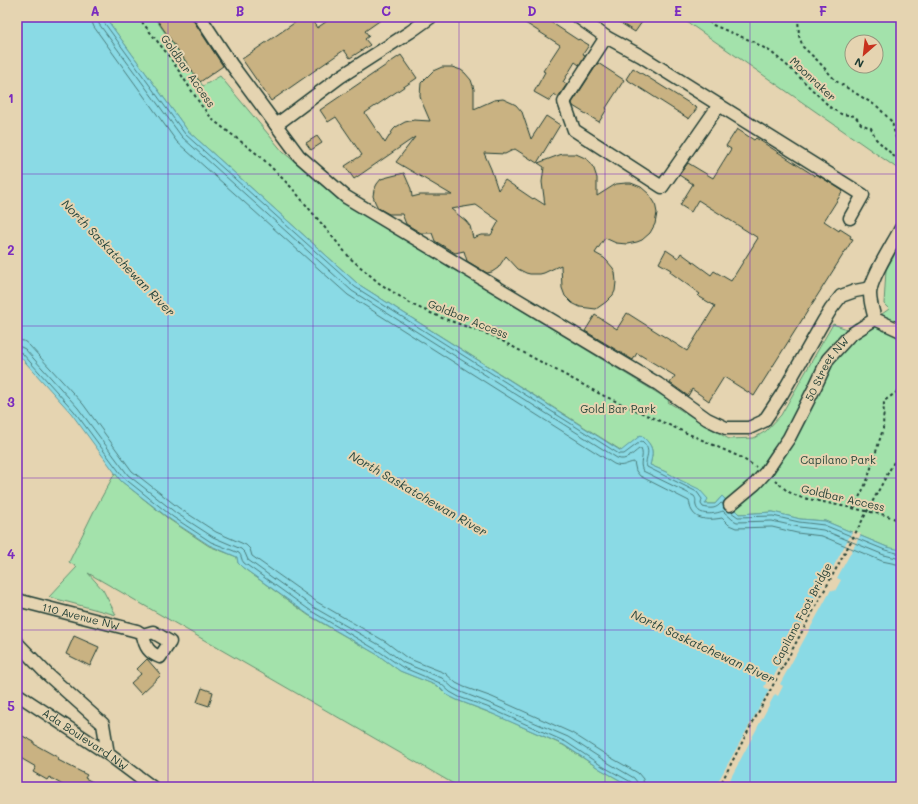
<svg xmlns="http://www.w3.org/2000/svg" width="918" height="804" font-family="Mali,sans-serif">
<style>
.green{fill:#a3e2ab;stroke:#619070;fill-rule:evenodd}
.water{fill:#8adae5;stroke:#5f9b9e}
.pier{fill:#e5d4b1}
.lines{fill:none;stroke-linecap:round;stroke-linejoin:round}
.shore{stroke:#4a7c7b;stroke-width:1}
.building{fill:#c9b282;stroke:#1f3d34;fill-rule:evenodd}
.minor-casing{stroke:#1f3d34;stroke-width:15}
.path{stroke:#1f3d34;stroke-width:2;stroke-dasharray:3 3;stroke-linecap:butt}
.minor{stroke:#e5d4b1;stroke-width:12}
.path-bridge{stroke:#1f3d34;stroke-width:2;stroke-dasharray:3 3;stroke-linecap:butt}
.grid{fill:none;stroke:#7b2cbf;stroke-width:1;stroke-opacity:0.55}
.labels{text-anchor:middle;stroke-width:4;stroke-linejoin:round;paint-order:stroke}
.street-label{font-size:11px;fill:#1f3d34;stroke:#e5d4b1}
.park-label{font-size:11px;fill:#26453a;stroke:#e5d4b1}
.water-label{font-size:12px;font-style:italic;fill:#24453d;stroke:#e5d4b1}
.neatline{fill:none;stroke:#7b2cbf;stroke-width:1.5}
.grid-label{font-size:13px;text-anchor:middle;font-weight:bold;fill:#7b2cbf}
</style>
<rect width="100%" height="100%" fill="#e5d4b1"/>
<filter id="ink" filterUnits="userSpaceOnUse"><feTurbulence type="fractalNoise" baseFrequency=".025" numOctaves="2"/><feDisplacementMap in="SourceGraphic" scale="8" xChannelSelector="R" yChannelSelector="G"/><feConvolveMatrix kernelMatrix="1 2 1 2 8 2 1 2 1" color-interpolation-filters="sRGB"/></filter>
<g filter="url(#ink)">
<g class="green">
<path d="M 105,17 L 154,17 L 203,86 L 220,76 L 283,152 L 345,203 L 669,400 L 668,402 L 708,427 L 729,439 L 754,438 L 766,431 L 781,415 L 833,324 L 847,329 L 855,323 L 875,319 L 889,309 L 884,304 L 886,270 L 901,243 L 901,551 L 887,547 L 825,521 L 800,519 L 773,512 L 739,514 L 722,496 L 715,504 L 704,504 L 680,480 L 666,472 L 650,465 C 654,450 653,446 641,435 L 622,451 L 358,284 L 188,131 Z"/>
<path d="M 680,17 L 901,17 L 901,171 ZM 852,42 L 876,42 L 876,66 L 852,66 Z"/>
<path d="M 115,473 L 121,481 L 170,520 L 209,546 L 237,557 L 238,563 L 242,567 L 308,615 L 378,655 L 400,671 L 438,686 L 447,695 L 457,700 L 498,716 L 563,745 L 600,769 L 632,787 L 459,787 L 88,573 L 103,590 L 116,615 L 49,597 L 77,567 L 69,562 L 94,511 Z"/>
</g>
<path class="water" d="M 17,17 L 105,17 L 188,131 L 358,284 L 621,451 L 641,435 C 653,446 654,450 650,465 L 666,472 L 680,480 L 699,489 L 708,499 L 705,504 L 715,504 L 722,496 L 739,514 L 773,512 L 800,519 L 825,521 L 887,547 L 901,550 L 901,787 L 632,787 L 600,769 L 564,745 L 486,711 L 457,700 L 447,695 L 438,686 L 400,671 L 378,655 L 309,615 L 242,567 L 238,563 L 237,557 L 209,545 L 171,520 L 121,481 L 71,413 L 17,353 Z"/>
<path class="pier" d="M 853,530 L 861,534 L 837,578 L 841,580 L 835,591 L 831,590 L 780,684 L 783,686 L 778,696 L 775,694 L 726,787 L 715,787 L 769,690 L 764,687 L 768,679 L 772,680 L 823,584 L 819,582 L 824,573 L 829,575 Z"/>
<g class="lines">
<g class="shore">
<path d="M 91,17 L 92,22 L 94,27 L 177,142 L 348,295 L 614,464 C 623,468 626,463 634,462 L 636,471 L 640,476 L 689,501 C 690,504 690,508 692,511 C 697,521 712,520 722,518 L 729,525 L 736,528 L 772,527 L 797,533 L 822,536 L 882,561 L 901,565"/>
<path d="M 97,17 L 99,24 L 182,137 L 352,291 L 617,458 C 626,462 632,454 639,449 L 641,449 C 645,457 638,462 643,471 L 694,496 C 697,500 695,501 696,506 C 699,517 715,514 723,511 L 733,520 L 737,522 L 772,521 L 799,527 L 823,530 L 884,555 L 901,559"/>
<path d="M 102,17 L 103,21 L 185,134 L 355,287 L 619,454 L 624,454 L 640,442 L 642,441 C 654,452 643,458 647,467 L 697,492 L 702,499 L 701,504 L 703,507 C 711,509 716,509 721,503 L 723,504"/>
<path d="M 17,340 L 24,341 L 29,345 L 83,404 L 132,471 L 179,508 L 216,532 L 246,545 L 250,549 L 252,556 L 317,602 L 386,642 L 407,658 L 445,673 L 456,683 L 464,687 L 492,697 L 572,733 L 608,756 L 638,773 L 643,779 L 644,787"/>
<path d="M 17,346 L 21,347 L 25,349 L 78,408 L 128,475 L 176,513 L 213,537 L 241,549 L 245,553 L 248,560 L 313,607 L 383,647 L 404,663 L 442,678 L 453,688 L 461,692 L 489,703 L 568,737 L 605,761 L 634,778 L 637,782 L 638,787"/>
<path d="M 17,351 L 22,353 L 74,411 L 124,478 L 173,517 L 211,542 L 239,553 C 242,556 241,560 244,563 L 311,611 L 380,652 L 402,667 L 440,683 L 450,692 L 459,697 L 487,707 L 566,742 L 602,766 L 631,782 L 633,784 L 633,787"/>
<path d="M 731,512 L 738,517 L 773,516 L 799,522 L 824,525 L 885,550 L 901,554"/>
</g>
</g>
<g class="building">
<path d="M 155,17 L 191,17 L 223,66 L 200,82 Z"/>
<path d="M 303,17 L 310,17 L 317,28 L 333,17 L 385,17 L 365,31 L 369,36 L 365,39 L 370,45 L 350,58 L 344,50 L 271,101 L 242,59 Z"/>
<path d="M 516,17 L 543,17 L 578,40 L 579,39 L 589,45 L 583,54 L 585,55 L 579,65 L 575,62 L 563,82 L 567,84 L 558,97 L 554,94 L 550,101 L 534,92 L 545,72 L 543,71 L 560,45 Z"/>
<path d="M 611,17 L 634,17 L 642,22 L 635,32 Z"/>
<path d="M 401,55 L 417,78 L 365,113 L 385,143 L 393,130 L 396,127 L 405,122 L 414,120 L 430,121 L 421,100 L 420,95 L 421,83 L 433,71 L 442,67 L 452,67 L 461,70 L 465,73 L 471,80 L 474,89 L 474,109 L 494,100 L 503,99 L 512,103 L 516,105 L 522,112 L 531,139 L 546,116 L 560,125 L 537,163 L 515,149 L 505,154 L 484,153 L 491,169 L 498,190 L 505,180 L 533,199 L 534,198 L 545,205 L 542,182 L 544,167 L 538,163 L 562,154 L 576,154 L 585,158 L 589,161 L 594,169 L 597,178 L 597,196 L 616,184 L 626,183 L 631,183 L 641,187 L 649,194 L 655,203 L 657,213 L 655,224 L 650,233 L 642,240 L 637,242 L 627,244 L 616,243 L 605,238 L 595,253 L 604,258 L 607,261 L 613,268 L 615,272 L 616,282 L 615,291 L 613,295 L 606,302 L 596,309 L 580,307 L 572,303 L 565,296 L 562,288 L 561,265 L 544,273 L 540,274 L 530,274 L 526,273 L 518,269 L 506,256 L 498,268 L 492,272 L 487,273 L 467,261 L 464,251 L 455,253 L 435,241 L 432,233 L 421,233 L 406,224 L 402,214 L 389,214 L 378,208 L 375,202 L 373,196 L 374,190 L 377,184 L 381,179 L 388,177 L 404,173 L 411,189 L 412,197 L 420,195 L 452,195 L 396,162 L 415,137 L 354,179 L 345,166 L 362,155 L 336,117 L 328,122 L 320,110 ZM 476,205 L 499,221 L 491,235 L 481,235 L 473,238 L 470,226 L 466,221 L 451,209 Z"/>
<path d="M 598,63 L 624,80 L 606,108 L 607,109 L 599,122 L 573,106 L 572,103 Z"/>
<path d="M 633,68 L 697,108 L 689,119 L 626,79 Z"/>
<path d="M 737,129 L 754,140 L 756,138 L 815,176 L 816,174 L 843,191 L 824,221 L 839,231 L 840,229 L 851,236 L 850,238 L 853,239 L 754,396 L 724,377 L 709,401 L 692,389 L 688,396 L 670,383 L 675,376 L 637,353 L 633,360 L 585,331 L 595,315 L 617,329 L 627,313 L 687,351 L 715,306 L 698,296 L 700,294 L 670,272 L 671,270 L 659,263 L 666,250 L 678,258 L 681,253 L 711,275 L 714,271 L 731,281 L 758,238 L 698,200 L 691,212 L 680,205 L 693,184 L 679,175 L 688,163 L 713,178 L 731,149 L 726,146 Z"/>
<path d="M 317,136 L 322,143 L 311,150 L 306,143 Z"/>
<path d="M 74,636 L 99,647 L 90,666 L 66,654 Z"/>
<path d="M 147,659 L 161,675 L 141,694 L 131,683 L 141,674 L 137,669 Z"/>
<path d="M 202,688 L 213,692 L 209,706 L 197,702 Z"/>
<path d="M 17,733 L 34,742 L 34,744 L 59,758 L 58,760 L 87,775 L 85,778 L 102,787 L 66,787 L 49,777 L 47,780 L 33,772 L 36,767 L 17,756 Z"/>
</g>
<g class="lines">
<defs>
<g id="minor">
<path d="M 200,17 L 231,64 L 276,125"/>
<path d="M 431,17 L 410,32 L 340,77 L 276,125 L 299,156 L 346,197 L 568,330 L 658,384 L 707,419 L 726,428 L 749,428 L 764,421 L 782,394 L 823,322 L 831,309 L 841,296 L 855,291 L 871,288"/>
<path d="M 578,17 L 606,37 L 641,56 L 719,105 L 863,195 L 850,218"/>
<path d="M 606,37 L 564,102 L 574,130 L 662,187 L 719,105"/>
<path d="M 875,319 C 873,312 870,301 870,294 C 870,278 893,244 901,228"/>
<path d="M 875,319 L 901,331"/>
<path id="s1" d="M 730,505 L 755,484 L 766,472 L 778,454 L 789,438 L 815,387 L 828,359 L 850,335 L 875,319"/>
<path id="s2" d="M 17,600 L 137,631 L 143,635 C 145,647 149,653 160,657 L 170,642 L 153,632 L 143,635"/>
<path d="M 17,643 L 47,674 L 103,724 L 108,754"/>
<path id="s3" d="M 17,694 L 108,754 L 152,787"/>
</g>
</defs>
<use href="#minor" class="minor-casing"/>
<g class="path">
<path d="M 138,17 L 169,56 L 201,105 L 213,120 L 261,157 L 292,188 L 350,258 L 379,283 L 413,305 L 442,318 L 493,336 L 602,395 L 740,457 L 756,467"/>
<path d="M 704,17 L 713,25 L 754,42 L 771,52 L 790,68 L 831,108 L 841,114 L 855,116 L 861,124 L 871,128 L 876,139 L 901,163"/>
<path d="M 798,17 L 799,36 L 803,47 L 818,61 L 836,81 L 878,107 L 892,122 L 901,158"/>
<path d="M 775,480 L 787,491 L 799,497 L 885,515 L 901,521"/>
<path d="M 854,508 L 867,481 L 883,429 L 884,401 L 901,389"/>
</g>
<use href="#minor" class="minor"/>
<path class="path-bridge" d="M 719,787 L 746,735 L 901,449"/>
</g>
</g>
<path class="grid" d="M 168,17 L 168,787M 313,17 L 313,787M 459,17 L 459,787M 605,17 L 605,787M 750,17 L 750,787M 17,174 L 901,174M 17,326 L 901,326M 17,478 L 901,478M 17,630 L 901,630"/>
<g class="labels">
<g class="street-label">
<text transform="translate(188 71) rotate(55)" y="4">Goldbar Access</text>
<text transform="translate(813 79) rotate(43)" y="4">Moonraker</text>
<text transform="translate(468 319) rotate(22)" y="4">Goldbar Access</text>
<text dy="4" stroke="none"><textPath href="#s1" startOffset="169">50 Street NW</textPath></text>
<text transform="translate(843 498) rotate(13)" y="4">Goldbar Access</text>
<text transform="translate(802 614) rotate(-62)" y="4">Capilano Foot Bridge</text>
<text dy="4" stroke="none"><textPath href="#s2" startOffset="66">110 Avenue NW</textPath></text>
<text dy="4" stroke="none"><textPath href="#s3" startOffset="82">Ada Boulevard NW</textPath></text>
</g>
<g class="park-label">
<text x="618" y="413">Gold Bar Park</text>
<text x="838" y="464">Capilano Park</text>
</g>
<g class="water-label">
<text transform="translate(118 258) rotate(46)" y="4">North Saskatchewan River</text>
<text transform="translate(418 494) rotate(30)" y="4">North Saskatchewan River</text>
<text transform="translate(703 647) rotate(25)" y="4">North Saskatchewan River</text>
</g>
</g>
<rect width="918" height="804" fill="none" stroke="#e5d4b1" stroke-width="44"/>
<g transform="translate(864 54) rotate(208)"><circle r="19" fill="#e5d4b1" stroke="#96987f"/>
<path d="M0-3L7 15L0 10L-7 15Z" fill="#c8321e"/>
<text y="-6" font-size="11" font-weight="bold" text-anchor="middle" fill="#1f3d34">N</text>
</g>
<rect x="22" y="22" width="874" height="760" class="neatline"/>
<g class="grid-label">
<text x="95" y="16">A</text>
<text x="240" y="16">B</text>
<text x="386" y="16">C</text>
<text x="532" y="16">D</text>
<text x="678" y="16">E</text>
<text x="823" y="16">F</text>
<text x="11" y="103">1</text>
<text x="11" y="255">2</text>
<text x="11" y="407">3</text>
<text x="11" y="559">4</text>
<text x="11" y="711">5</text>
</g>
</svg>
